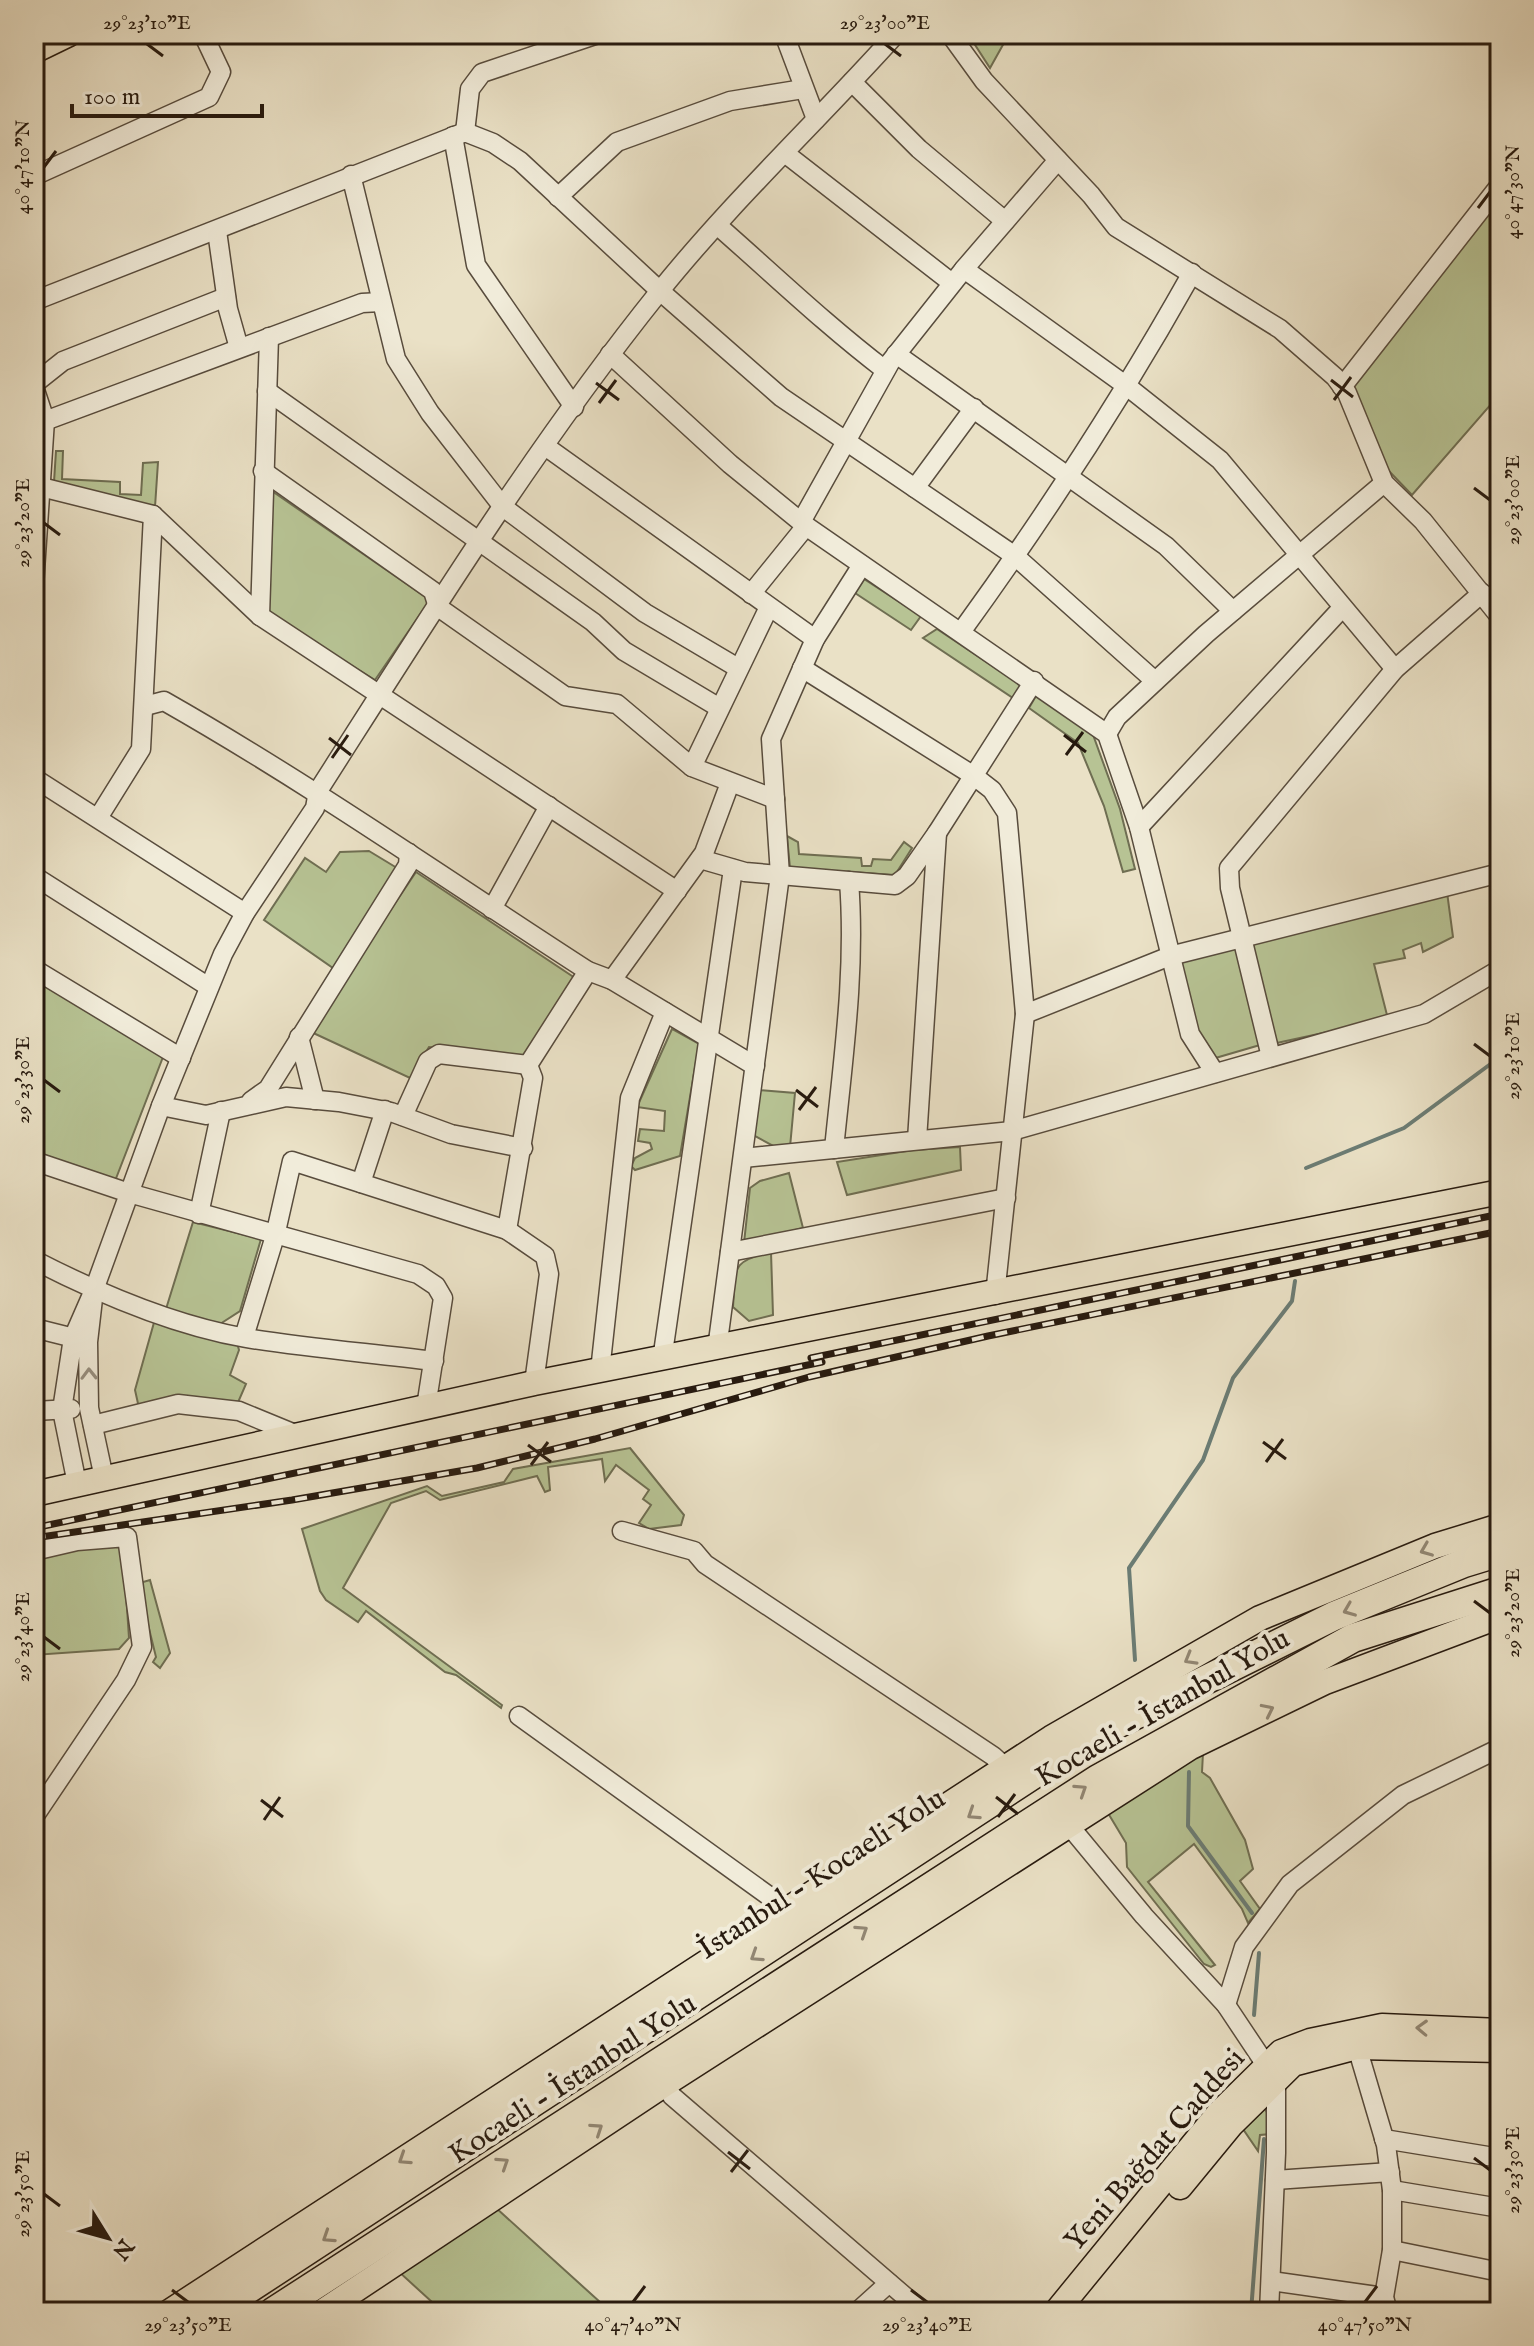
<svg xmlns="http://www.w3.org/2000/svg" width="1534" height="2346" font-family="'IM FELL English',serif">
<style>
.green{fill:#b7c394;stroke:#6f6e52;stroke-width:2}
.lines{fill:none;stroke-linecap:round;stroke-linejoin:round}
.stream{stroke:#6b7c74;stroke-width:4}
.minor-casing{stroke:#584c3d;stroke-width:21}
.major-casing{stroke:#271a0f;stroke-width:27}
.highway-casing{stroke:#271a0f;stroke-width:31}
.minor{stroke:#f1ecda;stroke-width:18}
.major{stroke:#eae1c6;stroke-width:24}
.highway{stroke:#eae1c6;stroke-width:28}
.rail-casing{stroke:#271a0f;stroke-width:7}
.rail{stroke:#f1ecda;stroke-width:4;stroke-dasharray:12;stroke-linecap:butt}
.oneway{stroke:#968e7f}
.oneway2{stroke:#928774}
.ticks{fill:none;stroke:#271a0f;stroke-width:3}
.labels{text-anchor:middle;stroke-width:8;stroke-linejoin:round;paint-order:stroke}
.street-label{font-size:30px;fill:#271a0f;stroke:#f1ecda}
.neatline{fill:none;stroke:#271a0f;stroke-width:3}
.ticks-label{font-size:20px;text-anchor:middle;fill:#271a0f}
</style>
<rect width="100%" height="100%" fill="#eae1c6"/>
<filter id="stains"><feTurbulence type="fractalNoise" baseFrequency=".0025" numOctaves="4"/><feColorMatrix values="0 0 0 0 .2 0 0 0 0 .09 0 0 0 0 .02 0 0 0 .5 -.17"/></filter>
<radialGradient id="worn" r=".72"><stop offset=".6" stop-color="#630" stop-opacity="0"/><stop offset="1" stop-color="#630" stop-opacity=".3"/></radialGradient>
<g class="green">
<path d="M 968,34 L 1009,34 L 990,68 Z"/>
<path d="M 1500,193 L 1500,394 L 1412,495 L 1387,469 L 1352,382 Z"/>
<path d="M 56,451 L 63,451 L 62,479 L 120,482 L 120,494 L 141,495 L 143,463 L 158,462 L 155,507 L 54,482 Z"/>
<path d="M 269,489 L 430,600 L 375,680 L 265,612 Z"/>
<path d="M 864,579 L 921,616 L 911,630 L 855,593 Z"/>
<path d="M 937,629 L 1021,685 L 1013,698 L 923,638 Z"/>
<path d="M 1037,694 L 1092,732 L 1120,809 L 1135,869 L 1123,872 L 1104,806 L 1078,743 L 1029,708 Z"/>
<path d="M 787,836 L 798,842 L 799,854 L 861,858 L 862,866 L 871,866 L 873,859 L 891,860 L 904,842 L 912,848 L 895,875 L 790,868 Z"/>
<path d="M 369,851 L 397,868 L 333,968 L 264,920 L 305,858 L 326,872 L 340,852 Z"/>
<path d="M 416,872 L 575,978 L 524,1056 L 429,1047 L 410,1078 L 309,1031 Z"/>
<path d="M 1447,892 L 1453,937 L 1423,952 L 1421,943 L 1403,950 L 1405,958 L 1374,964 L 1388,1019 L 1272,1044 L 1247,942 Z"/>
<path d="M 1237,947 L 1260,1045 L 1212,1059 L 1199,1035 L 1177,960 Z"/>
<path d="M 34,978 L 163,1057 L 115,1181 L 34,1151 Z"/>
<path d="M 672,1029 L 699,1044 L 680,1156 L 635,1170 L 631,1166 L 635,1158 L 652,1149 L 650,1143 L 638,1141 L 640,1129 L 664,1131 L 665,1111 L 637,1107 Z"/>
<path d="M 758,1090 L 795,1093 L 790,1147 L 777,1148 L 753,1135 Z"/>
<path d="M 960,1147 L 961,1170 L 847,1195 L 837,1162 L 913,1150 Z"/>
<path d="M 789,1173 L 803,1228 L 744,1243 L 750,1188 L 760,1181 Z"/>
<path d="M 193,1222 L 261,1239 L 240,1311 L 220,1324 L 166,1309 Z"/>
<path d="M 771,1252 L 773,1315 L 749,1321 L 733,1307 C 736,1268 730,1261 771,1252 Z"/>
<path d="M 155,1319 L 237,1343 L 239,1350 L 230,1375 L 246,1384 L 236,1407 L 139,1408 L 135,1390 Z"/>
<path d="M 630,1448 L 684,1515 L 681,1525 L 649,1529 L 639,1523 L 651,1505 L 643,1499 L 649,1490 L 616,1465 L 605,1481 L 602,1459 L 548,1467 L 550,1490 L 545,1492 L 537,1476 L 440,1500 L 426,1491 L 391,1503 L 343,1588 L 502,1705 L 501,1708 L 456,1675 L 445,1672 L 366,1611 L 358,1622 L 326,1600 L 320,1591 L 302,1529 L 427,1486 L 442,1496 L 504,1482 L 513,1469 Z"/>
<path d="M 115,1541 L 123,1549 L 129,1638 L 119,1649 L 34,1655 L 34,1558 Z"/>
<path d="M 150,1580 L 170,1653 L 160,1668 L 153,1662 L 156,1657 L 140,1592 L 143,1582 Z"/>
<path d="M 1203,1753 L 1202,1772 L 1210,1778 L 1245,1840 L 1253,1869 L 1240,1881 L 1260,1909 L 1248,1923 L 1242,1909 L 1194,1844 L 1148,1882 L 1215,1965 L 1211,1967 L 1204,1964 L 1127,1867 L 1126,1843 L 1108,1813 Z"/>
<path d="M 1264,2107 L 1270,2118 L 1271,2134 L 1260,2135 L 1258,2151 L 1243,2129 Z"/>
<path d="M 495,2207 L 611,2312 L 443,2312 L 398,2271 Z"/>
</g>
<g class="lines">
<g class="stream">
<path d="M 1306,1168 L 1404,1128 L 1500,1057"/>
<path d="M 1135,1660 L 1129,1568 L 1203,1460 L 1233,1378 L 1292,1301 L 1295,1281"/>
<path d="M 1189,1772 L 1188,1826 L 1252,1913"/>
<path d="M 1254,2015 L 1259,1953"/>
<path d="M 1251,2312 L 1264,2139"/>
</g>
<defs>
<g id="minor">
<path d="M 784,34 L 816,119"/>
<path d="M 950,34 L 984,81 L 1091,195 L 1116,227 L 1280,329 L 1335,377 L 1347,393 L 1384,483 L 1423,521 L 1500,617"/>
<path d="M 852,82 L 919,149 L 1005,221"/>
<path d="M 465,132 L 470,89 L 482,73 L 598,34"/>
<path d="M 453,136 L 476,265 L 574,407"/>
<path d="M 786,154 L 952,283"/>
<path d="M 1058,160 L 964,269 L 1128,387 L 1220,460 L 1395,669"/>
<path d="M 351,175 L 396,359 L 430,413 L 503,507 L 645,613 L 738,668"/>
<path d="M 34,176 L 209,97 L 221,72 L 203,34"/>
<path d="M 558,197 L 617,142 L 730,101 L 803,89"/>
<path d="M 717,225 C 773,274 826,325 885,370"/>
<path d="M 217,231 L 228,309 L 239,348"/>
<path d="M 34,301 L 465,132 L 493,143 L 520,161 L 660,291 L 781,397 L 1015,556 L 1155,681"/>
<path d="M 610,354 L 730,464 L 806,526 L 1107,734 L 1139,827 L 1190,1034 L 1215,1073"/>
<path d="M 896,354 L 1166,546 L 1233,611"/>
<path d="M 34,384 L 63,361 L 226,297"/>
<path d="M 34,387 L 45,420 L 34,586"/>
<path d="M 1342,387 L 1500,185"/>
<path d="M 267,391 L 593,622 L 624,651 L 718,707"/>
<path d="M 34,425 L 362,303 L 381,302"/>
<path d="M 545,446 L 815,639"/>
<path d="M 263,471 L 433,591 L 438,607 L 565,696 L 617,704 L 692,767"/>
<path d="M 41,487 L 153,515 L 260,616 L 677,891"/>
<path d="M 915,488 L 974,408"/>
<path d="M 801,522 L 891,361 L 964,269"/>
<path d="M 751,594 L 806,526"/>
<path d="M 769,607 L 692,767 L 775,799"/>
<path d="M 260,616 L 269,337"/>
<path d="M 961,632 C 1045,516 1122,398 1192,273"/>
<path d="M 802,668 L 974,776 L 992,790 L 1007,813 L 1025,1014 L 995,1295"/>
<path d="M 145,706 L 164,701 C 310,784 447,880 588,971 L 612,980 L 755,1066"/>
<path d="M 1107,734 L 1117,717 L 1206,634 L 1384,483"/>
<path d="M 34,778 L 245,913"/>
<path d="M 98,818 L 141,749 L 153,515"/>
<path d="M 1139,827 L 1342,608"/>
<path d="M 700,859 L 745,872 L 895,885 L 907,876 L 937,833 L 1034,681"/>
<path d="M 34,876 L 209,987"/>
<path d="M 492,909 L 549,806"/>
<path d="M 34,969 L 181,1058"/>
<path d="M 612,980 L 704,853 L 730,783"/>
<path d="M 1025,1014 L 1170,956 L 1500,873"/>
<path d="M 299,1037 L 315,1100"/>
<path d="M 1271,1057 L 1230,888 L 1229,868 L 1395,669 L 1482,593"/>
<path d="M 251,1101 L 268,1089 L 408,865 L 409,853"/>
<path d="M 161,1106 L 206,1115 L 286,1097 L 339,1102 L 391,1112 L 451,1134 L 523,1148"/>
<path d="M 403,1116 L 428,1061 L 439,1054 L 528,1065"/>
<path d="M 917,1140 L 937,833"/>
<path d="M 834,1149 C 843,1059 856,971 849,881"/>
<path d="M 743,1158 L 1012,1131 L 1424,1014 L 1497,971 L 1500,965"/>
<path d="M 34,1161 L 129,1193 L 418,1274 L 436,1286 L 443,1298 L 426,1407"/>
<path d="M 361,1183 L 385,1110"/>
<path d="M 199,1214 L 221,1111"/>
<path d="M 507,1230 L 533,1078 L 528,1065 L 588,971"/>
<path d="M 730,1252 L 1006,1198"/>
<path d="M 34,1260 C 100,1294 172,1325 246,1338 C 308,1348 371,1353 434,1361"/>
<path d="M 94,1290 L 161,1106 L 223,954 L 245,913 L 315,808 L 318,791 C 426,622 533,449 659,292 C 732,201 818,121 896,34"/>
<path d="M 34,1328 L 86,1341"/>
<path d="M 244,1337 L 275,1236 L 292,1161 L 507,1230 L 545,1256 L 549,1274 L 534,1383"/>
<path d="M 717,1349 L 780,875 L 771,739 L 815,639 L 862,565"/>
<path d="M 662,1360 L 733,869"/>
<path d="M 600,1371 L 630,1098 L 665,1012"/>
<path d="M 34,1411 L 71,1409"/>
<path d="M 93,1425 L 178,1404 L 239,1411 L 295,1434"/>
<path d="M 77,1484 L 62,1410 L 73,1338 L 94,1290 L 88,1342 L 89,1408 L 104,1478"/>
<path d="M 622,1531 L 694,1551 L 705,1564 L 993,1756 L 1005,1767"/>
<path d="M 34,1551 L 77,1541 L 127,1537 L 142,1647 L 126,1680 L 34,1817"/>
<path d="M 519,1716 L 787,1909"/>
<path d="M 1067,1823 L 1144,1916 L 1226,2005 L 1276,2080 L 1276,2153 L 1269,2312"/>
<path d="M 1226,2005 L 1244,1947 L 1290,1884 L 1403,1795 L 1500,1748"/>
<path d="M 1357,2047 L 1386,2145 L 1392,2190 L 1392,2250 L 1384,2297 L 1388,2312"/>
<path d="M 665,2084 L 672,2096 L 923,2312"/>
<path d="M 1384,2139 L 1500,2158"/>
<path d="M 1275,2180 L 1390,2172"/>
<path d="M 1392,2190 L 1500,2208"/>
<path d="M 1392,2250 L 1500,2272"/>
<path d="M 1271,2281 L 1384,2297"/>
<path d="M 857,2312 L 889,2283"/>
</g>
<g id="major">
<path d="M 34,51 L 69,34"/>
<path d="M 34,1494 L 534,1383 L 1500,1192"/>
<path d="M 1180,2187 L 1231,2125 L 1293,2064 L 1357,2047 L 1500,2050"/>
<path d="M 169,2312 L 1051,1738 L 1260,1618 L 1435,1546 L 1500,1526"/>
<path d="M 322,2312 L 665,2084 L 1191,1747 L 1325,1682 L 1500,1616"/>
<path d="M 1056,2312 L 1218,2114 L 1281,2052 L 1310,2041 L 1382,2026 L 1500,2031"/>
</g>
<g id="highway">
<path d="M 213,2312 L 1089,1738 L 1334,1616 L 1464,1563 L 1500,1552"/>
<path d="M 273,2312 L 1098,1779 L 1353,1638 L 1500,1591"/>
</g>
</defs>
<use href="#minor" class="minor-casing"/>
<use href="#major" class="major-casing"/>
<use href="#highway" class="highway-casing"/>
<use href="#minor" class="minor"/>
<use href="#major" class="major"/>
<use href="#highway" class="highway"/>
<defs>
<g id="rail">
<path d="M 811,1358 L 1500,1214"/>
<path d="M 39,1527 L 822,1362"/>
<path d="M 34,1538 L 292,1500 L 477,1468 L 595,1439 L 809,1377 L 988,1336 L 1500,1231"/>
</g>
</defs>
<use href="#rail" class="rail-casing"/>
<use href="#rail" class="rail"/>
</g>
<defs><path id="oneway-chevron" d="M-2-3.5L2.5 0L-2 3.5" fill="none" stroke-width="1.6" stroke-linecap="round" stroke-linejoin="round" transform="scale(2)"/></defs>
<use class="oneway" href="#oneway-chevron" transform="translate(89 1374) rotate(-91)"/>
<g class="oneway2">
<use href="#oneway-chevron" transform="translate(1426 1550) rotate(158)"/>
<use href="#oneway-chevron" transform="translate(1349 1610) rotate(158)"/>
<use href="#oneway-chevron" transform="translate(1190 1659) rotate(150)"/>
<use href="#oneway-chevron" transform="translate(1268 1710) rotate(-26)"/>
<use href="#oneway-chevron" transform="translate(1081 1790) rotate(-33)"/>
<use href="#oneway-chevron" transform="translate(973 1814) rotate(147)"/>
<use href="#oneway-chevron" transform="translate(862 1931) rotate(-33)"/>
<use href="#oneway-chevron" transform="translate(756 1956) rotate(147)"/>
<use href="#oneway-chevron" transform="translate(1422 2028) rotate(-178)"/>
<use href="#oneway-chevron" transform="translate(597 2129) rotate(-34)"/>
<use href="#oneway-chevron" transform="translate(404 2159) rotate(147)"/>
<use href="#oneway-chevron" transform="translate(503 2163) rotate(-33)"/>
<use href="#oneway-chevron" transform="translate(328 2237) rotate(147)"/>
</g>
<path class="ticks" d="M 147,44 L 163,56M 885,44 L 901,56M 44,167 L 56,151M 1478,208 L 1490,192M 1331,380 L 1353,397M 596,383 L 619,400M 1334,400 L 1351,377M 599,403 L 616,380M 1474,488 L 1490,500M 44,523 L 60,535M 1064,735 L 1086,752M 329,738 L 351,755M 1066,755 L 1083,732M 332,758 L 348,735M 1474,1044 L 1490,1056M 44,1080 L 60,1092M 796,1090 L 818,1107M 799,1110 L 816,1087M 1263,1442 L 1286,1459M 528,1445 L 551,1462M 1266,1462 L 1283,1439M 531,1465 L 548,1442M 1474,1601 L 1490,1613M 44,1637 L 60,1649M 996,1797 L 1018,1814M 261,1800 L 283,1817M 998,1817 L 1015,1794M 264,1820 L 280,1797M 728,2152 L 750,2169M 1474,2158 L 1490,2170M 731,2172 L 748,2150M 44,2194 L 60,2206M 172,2290 L 188,2302M 911,2290 L 927,2302M 633,2302 L 645,2286M 1365,2302 L 1377,2286"/>
<g class="labels">
<g class="street-label">
<text transform="translate(1162 1707) rotate(-30)" y="10">Kocaeli - İstanbul Yolu</text>
<text transform="translate(821 1873) rotate(-33)" y="10">İstanbul - Kocaeli Yolu</text>
<text transform="translate(572 2078) rotate(-33)" y="10">Kocaeli - İstanbul Yolu</text>
<text transform="translate(1154 2149) rotate(-49)" y="10">Yeni Bağdat Caddesi</text>
</g>
</g>
<rect width="1534" height="2346" fill="none" stroke="#eae1c6" stroke-width="88"/>
<g transform="translate(108 2238) rotate(127)" stroke="#f1ecda" stroke-width="6" paint-order="stroke">
<path d="M0-6L14 30L0 20L-14 30Z" fill="#271a0f"/>
<text y="-12" font-size="22" font-weight="bold" text-anchor="middle" fill="#271a0f">N</text>
</g>
<path d="M72 104v12h190v-12" fill="none" stroke="#271a0f" stroke-width="4"/>
<text x="84" y="104" font-size="24" fill="#271a0f" stroke="#f1ecda" stroke-width="6" paint-order="stroke">100 m</text>
<rect x="44" y="44" width="1446" height="2258" class="neatline"/>
<g class="ticks-label">
<text x="147" y="29">29°23'10"E</text>
<text x="885" y="29">29°23'00"E</text>
<text transform="translate(22 167) rotate(-90)" y="7">40°47'10"N</text>
<text transform="translate(1512 192) rotate(-90)" y="7">40°47'30"N</text>
<text transform="translate(1512 500) rotate(-90)" y="7">29°23'00"E</text>
<text transform="translate(22 523) rotate(-90)" y="7">29°23'20"E</text>
<text transform="translate(1512 1056) rotate(-90)" y="7">29°23'10"E</text>
<text transform="translate(22 1080) rotate(-90)" y="7">29°23'30"E</text>
<text transform="translate(1512 1613) rotate(-90)" y="7">29°23'20"E</text>
<text transform="translate(22 1637) rotate(-90)" y="7">29°23'40"E</text>
<text transform="translate(1512 2170) rotate(-90)" y="7">29°23'30"E</text>
<text transform="translate(22 2194) rotate(-90)" y="7">29°23'50"E</text>
<text x="188" y="2331">29°23'50"E</text>
<text x="633" y="2331">40°47'40"N</text>
<text x="927" y="2331">29°23'40"E</text>
<text x="1365" y="2331">40°47'50"N</text>
</g>
<rect width="100%" height="100%" filter="url(#stains)"/>
<rect width="100%" height="100%" fill="url(#worn)"/>
</svg>
